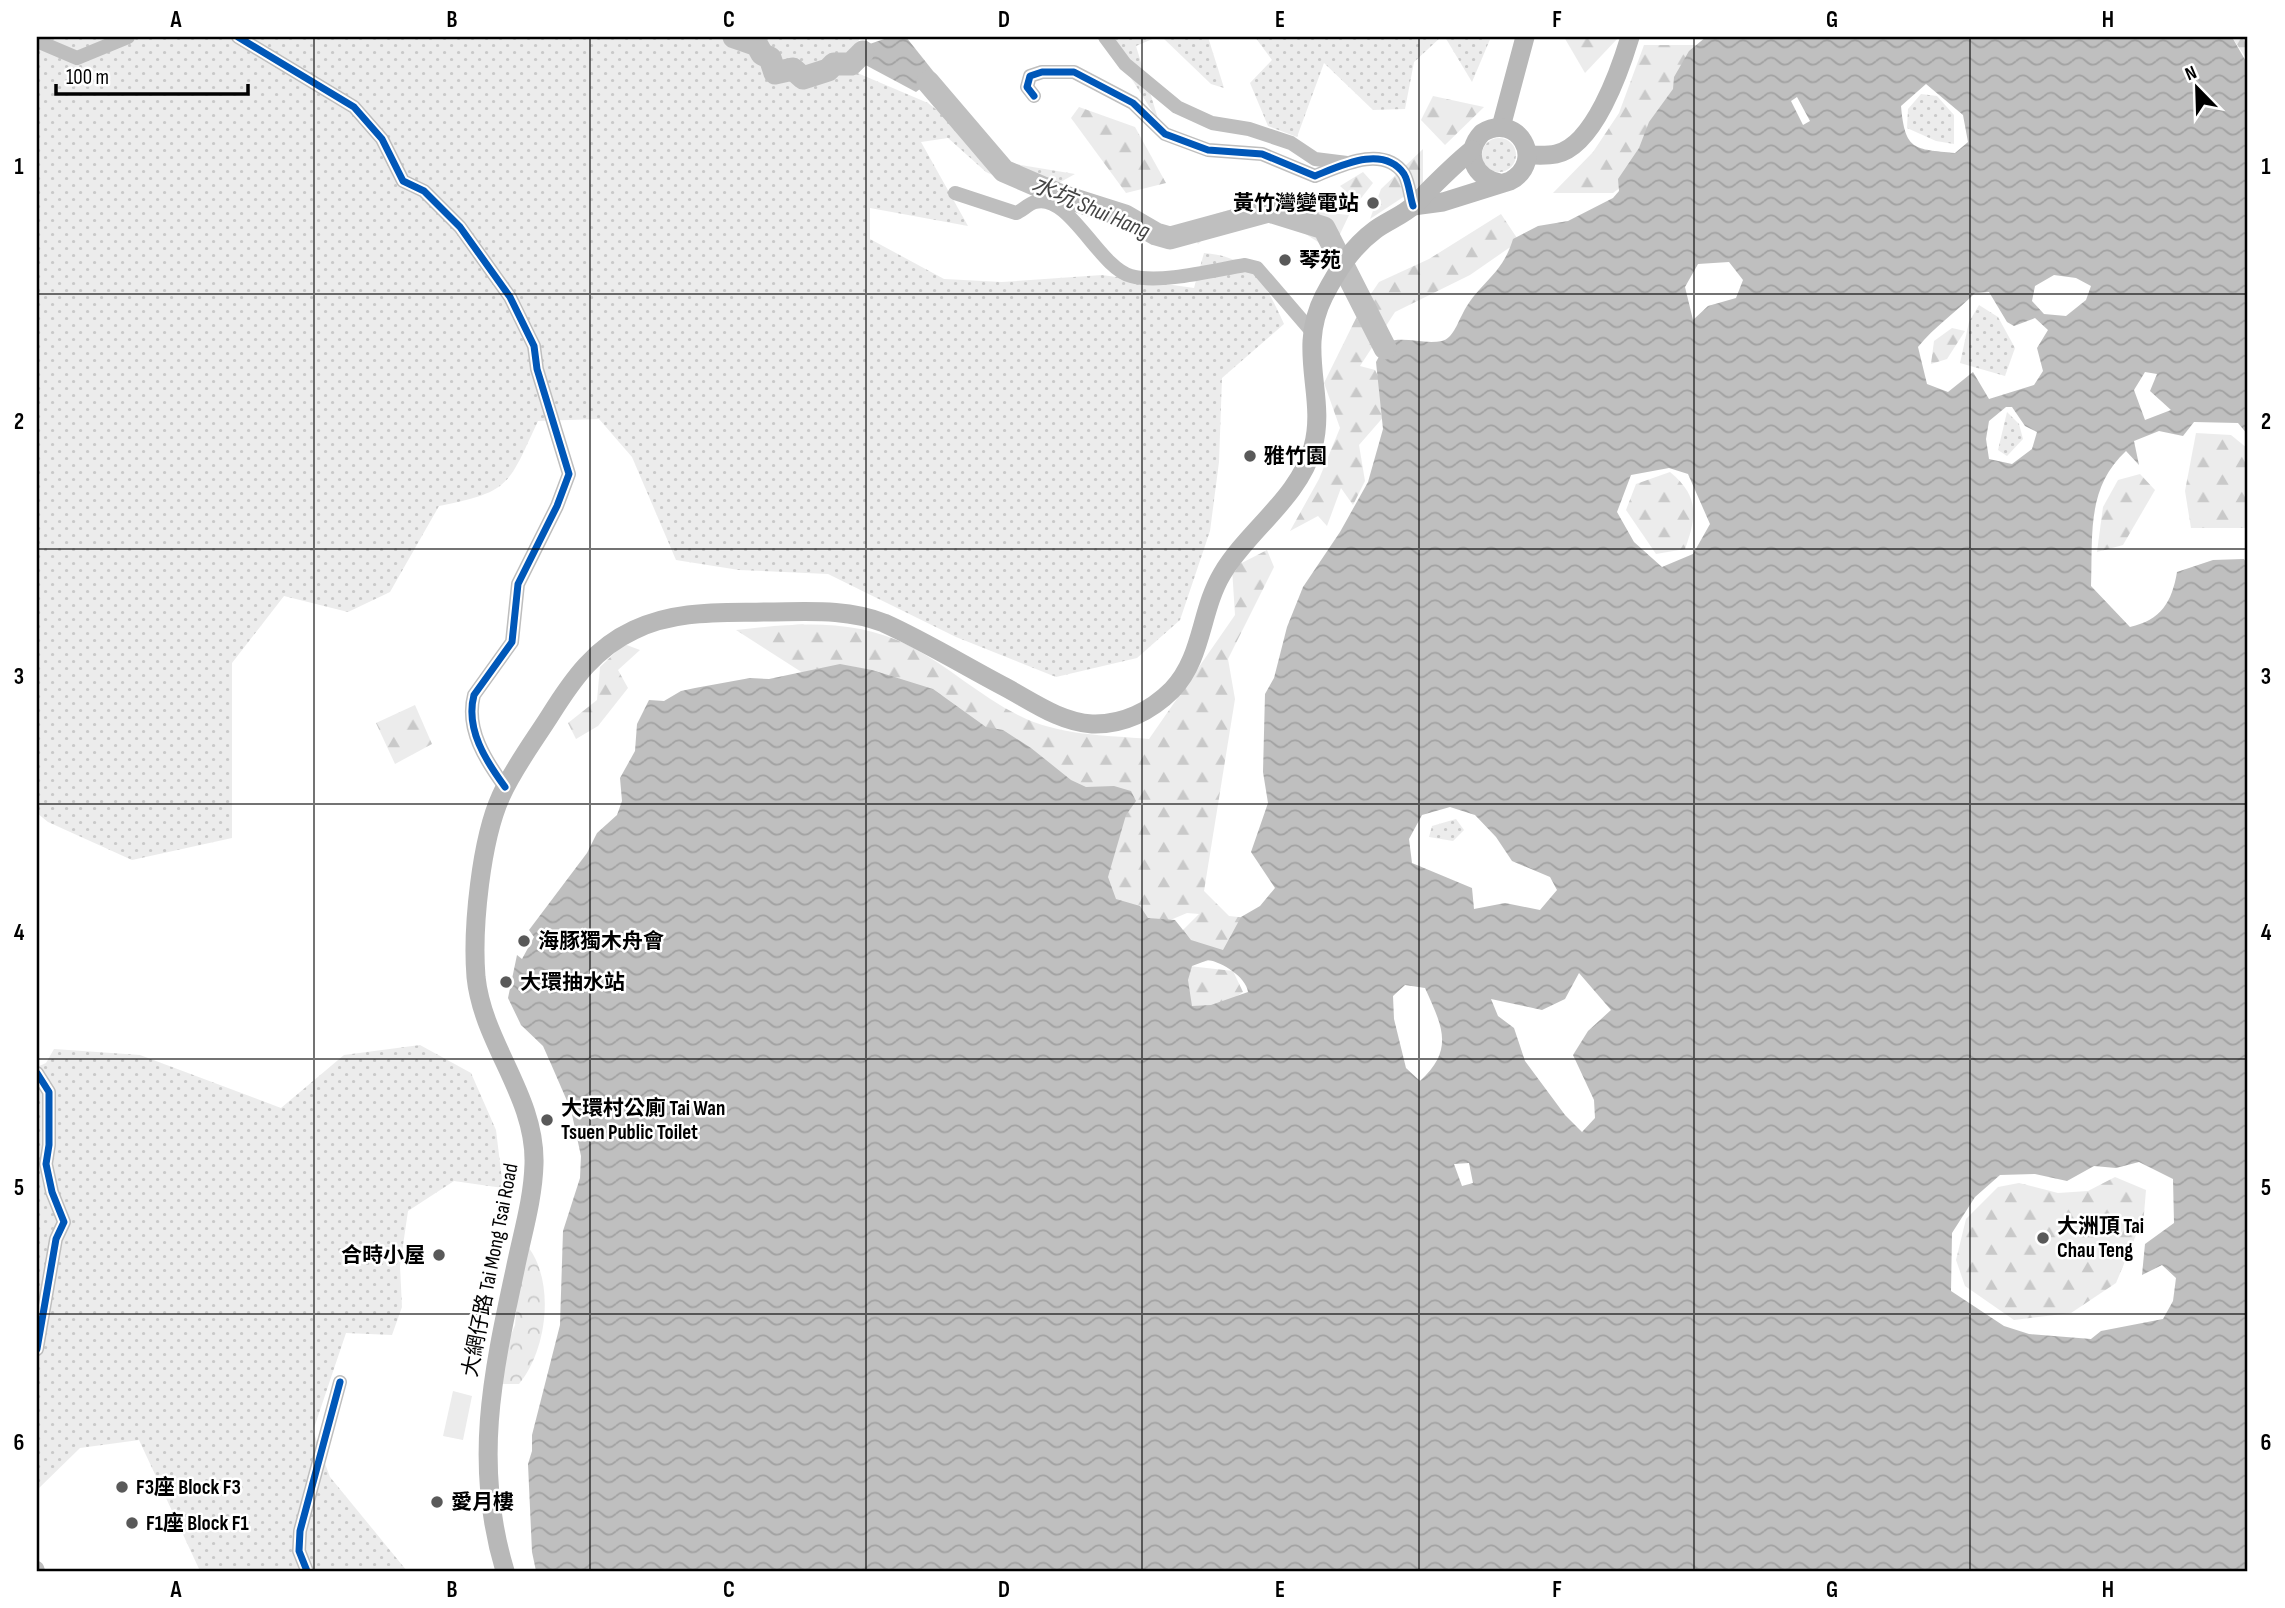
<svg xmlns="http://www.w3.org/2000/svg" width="2285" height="1608" font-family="'Sofia Sans Condensed','Noto Sans TC',sans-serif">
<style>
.grass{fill:url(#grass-dots)}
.forest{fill:url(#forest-firs)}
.park{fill:url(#park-crowns)}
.garden{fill:#ececec}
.water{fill:url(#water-waves);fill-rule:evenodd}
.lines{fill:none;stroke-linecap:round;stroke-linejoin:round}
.river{stroke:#bfbfbf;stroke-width:23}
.street{stroke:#bebebe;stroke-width:14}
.secondary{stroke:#b8b8b8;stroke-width:19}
.cycleway-casing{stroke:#fff;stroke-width:11}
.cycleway{stroke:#0057b8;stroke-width:7}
.grid{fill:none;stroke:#000;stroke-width:2;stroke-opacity:0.55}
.poi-dot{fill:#595959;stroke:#fff;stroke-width:2.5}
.labels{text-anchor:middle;stroke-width:5;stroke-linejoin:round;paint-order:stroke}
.poi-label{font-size:21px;font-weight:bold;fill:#000;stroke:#fff;text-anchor:start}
.street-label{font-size:21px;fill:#000;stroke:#fff}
.water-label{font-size:23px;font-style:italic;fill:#444;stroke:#fff}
.neatline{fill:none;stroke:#000;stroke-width:2.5}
.grid-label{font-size:23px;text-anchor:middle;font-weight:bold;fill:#000}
</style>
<defs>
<pattern id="grass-dots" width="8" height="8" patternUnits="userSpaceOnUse" patternTransform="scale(1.75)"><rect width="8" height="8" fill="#ececec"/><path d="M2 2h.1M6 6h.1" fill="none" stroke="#c9c9c9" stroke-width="1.8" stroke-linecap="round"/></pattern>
<pattern id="forest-firs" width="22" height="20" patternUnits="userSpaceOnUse" patternTransform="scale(1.75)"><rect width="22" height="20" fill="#ececec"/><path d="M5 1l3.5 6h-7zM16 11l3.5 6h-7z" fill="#c9c9c9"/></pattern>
<pattern id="park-crowns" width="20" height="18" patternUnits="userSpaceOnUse" patternTransform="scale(1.75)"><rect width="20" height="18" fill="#ececec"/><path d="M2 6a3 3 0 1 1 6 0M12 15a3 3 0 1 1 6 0" fill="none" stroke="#c9c9c9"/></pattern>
<pattern id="water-waves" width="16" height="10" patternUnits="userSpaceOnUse" patternTransform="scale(1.75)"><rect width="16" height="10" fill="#bfbfbf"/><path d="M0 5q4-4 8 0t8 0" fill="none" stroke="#a2a2a2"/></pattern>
</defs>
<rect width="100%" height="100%" fill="#fff"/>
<g class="grass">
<path d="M 37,37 L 861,37 L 841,66 L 928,103 L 1002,162 L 1075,174 L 1037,195 L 986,172 L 948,138 L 921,142 L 968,226 L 870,208 L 870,239 L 944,279 L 1002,282 L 1102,275 L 1194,288 L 1204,253 C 1253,257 1266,284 1284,324 L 1222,378 L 1219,462 L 1210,531 L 1180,620 L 1137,658 L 1056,677 L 956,637 L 828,574 L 739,570 L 676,560 L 632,457 L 599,419 L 538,421 C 508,485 511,492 439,506 L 390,592 L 348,612 L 284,596 L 232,663 L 232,838 L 132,860 L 48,822 L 37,813 Z"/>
<path d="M 1105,37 L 1157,37 L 1136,46 L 1159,122 Z"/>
<path d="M 1162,37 L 1208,37 L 1224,88 L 1211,84 Z"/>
<path d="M 1255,37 L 1441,37 L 1414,62 L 1405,109 L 1373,110 L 1324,63 L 1297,137 L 1268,126 L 1250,83 L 1272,60 Z"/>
<path d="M 1445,37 L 1491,37 L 1472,82 Z"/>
<path d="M 1921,94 L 1937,96 L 1954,115 L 1954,144 L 1936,141 L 1907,128 L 1908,109 Z"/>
<circle cx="1499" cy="155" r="17"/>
<path d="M 1979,305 L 1998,317 L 2015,348 L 2005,376 L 1960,363 L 1969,322 Z"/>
<path d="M 2007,412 L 2019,424 L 2023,439 L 2007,456 L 1998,450 Z"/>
<path d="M 1456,819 L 1464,830 L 1453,841 L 1429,837 L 1432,826 Z"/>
<path d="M 420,1045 L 471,1073 L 496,1130 L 503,1188 L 454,1181 L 408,1211 L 400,1266 L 402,1307 L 392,1335 L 346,1333 L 313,1431 L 330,1477 L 407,1571 L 200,1571 L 139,1440 L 80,1448 L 37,1490 L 37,1067 L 46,1063 L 54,1049 L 140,1055 L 281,1108 L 344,1055 Z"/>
</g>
<g class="forest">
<path d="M 1564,37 L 1619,37 L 1585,73 Z"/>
<path d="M 2232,37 L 2248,37 L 2248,61 Z"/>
<path d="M 1644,45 L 1697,45 L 1680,143 L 1613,193 L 1553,193 L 1593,152 L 1619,113 Z"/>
<path d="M 1433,96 L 1484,107 L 1445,145 L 1421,120 Z"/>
<path d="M 1079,107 L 1135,127 L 1166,183 L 1126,193 L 1071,118 Z"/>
<path d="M 1423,149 L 1423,184 L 1370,219 L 1381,189 Z"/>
<path d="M 1363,172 L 1373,183 L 1358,202 L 1340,186 Z"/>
<path d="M 1259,201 L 1298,210 L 1349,215 L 1332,251 L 1276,215 L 1215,229 L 1198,244 L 1186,223 Z"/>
<path d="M 1501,214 L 1519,241 L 1470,275 L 1395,312 L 1360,366 L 1375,370 L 1393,406 L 1359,445 L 1365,481 L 1353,505 L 1341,488 L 1327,526 L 1318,516 L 1290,531 L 1319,479 L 1340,428 L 1324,383 L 1360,310 L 1379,282 L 1429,259 Z"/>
<path d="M 1952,328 L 1965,331 L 1947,359 L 1931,364 L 1934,341 Z"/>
<path d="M 2196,433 L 2231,435 L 2247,448 L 2248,528 L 2191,528 L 2185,491 Z"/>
<path d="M 1670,472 C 1699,496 1697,516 1685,549 L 1656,554 L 1626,510 L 1636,484 Z"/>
<path d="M 2140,474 L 2155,490 L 2123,545 L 2097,552 L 2103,507 L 2118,480 Z"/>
<path d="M 1267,550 L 1274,567 L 1228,659 L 1235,699 L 1204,891 L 1229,916 L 1267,920 L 1240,957 L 1184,964 L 1163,950 L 1199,914 L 1187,913 L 1156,926 L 1105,907 L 1044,780 L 803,673 L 736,630 C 796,623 854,618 910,646 C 948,666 980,696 1018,715 C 1059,736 1105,735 1149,739 L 1235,615 L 1232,568 Z"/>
<path d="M 624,644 L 640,650 L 618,670 L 628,688 L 598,726 L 576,739 L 568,723 L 597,700 L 600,667 Z"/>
<path d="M 415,705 L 432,744 L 395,764 L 376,723 Z"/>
<path d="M 1189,966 L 1233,971 L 1243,992 L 1203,1019 L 1185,1000 Z"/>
<path d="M 2115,1177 L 2146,1190 L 2143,1226 L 2139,1228 L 2116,1283 L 2071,1313 L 2014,1320 L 1965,1286 L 1956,1260 L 1966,1219 L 1998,1187 L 2019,1183 L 2058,1193 L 2088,1191 Z"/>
</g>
<path class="park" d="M 529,1248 C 555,1284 547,1350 519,1384 L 497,1384 L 500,1362 L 515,1325 L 519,1279 Z"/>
<path class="garden" d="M 453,1391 L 472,1396 L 463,1440 L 443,1436 Z"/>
<g class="water">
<path d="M 890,37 L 906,37 L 937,76 L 916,92 L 858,61 L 858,48 Z"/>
<path d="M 1706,37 L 2232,37 L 2248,65 L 2248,435 L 2238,423 L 2194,422 L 2183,436 L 2159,431 L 2134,441 L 2139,465 L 2126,451 C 2086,488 2093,535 2091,586 L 2130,627 C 2161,620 2172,602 2177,572 L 2213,560 L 2244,559 L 2248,565 L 2248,1571 L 536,1571 L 532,1552 L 528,1464 L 532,1451 L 532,1435 L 560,1325 L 563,1231 L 580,1178 L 581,1156 L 571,1110 L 551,1064 L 543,1046 L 521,1025 L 508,998 L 517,955 L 522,959 L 534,937 L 529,930 L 587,853 L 597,833 L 617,815 L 622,801 L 620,778 L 635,751 L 637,724 L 649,700 L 664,701 L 681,691 L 695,688 L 750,678 L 769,679 L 840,664 L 872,670 L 933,689 L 986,727 L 1003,730 L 1031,748 L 1071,780 L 1086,787 L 1114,786 L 1131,791 L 1136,801 L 1126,815 L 1108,877 L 1116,899 L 1140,906 L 1148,918 L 1175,920 L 1191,940 L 1223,950 L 1241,917 L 1260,906 L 1275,888 L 1251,852 L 1268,803 L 1263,772 L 1265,694 L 1274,678 L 1287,627 L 1303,587 L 1340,532 L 1368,482 L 1383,429 L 1376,362 L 1387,342 C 1405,336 1424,345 1442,341 C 1453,338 1457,324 1462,315 C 1479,281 1501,278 1513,239 L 1538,226 L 1568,221 L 1613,198 L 1619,191 L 1618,179 L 1639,148 L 1649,122 L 1673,89 L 1674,77 L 1689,51 ZM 1926,84 L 1963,115 L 1968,142 L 1955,153 C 1914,149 1905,151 1901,106 ZM 1797,97 L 1810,121 L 1803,125 L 1791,101 ZM 1729,262 L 1743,280 L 1736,298 L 1708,306 L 1693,320 L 1685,287 L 1698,264 ZM 2054,275 L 2076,278 L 2091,286 L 2086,300 L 2066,316 L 2044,314 L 2032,301 L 2035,286 ZM 1989,292 L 2007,322 L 2014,326 L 2035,318 L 2048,330 L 2037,348 L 2043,371 L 2034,385 L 1989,399 L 1973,372 L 1948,392 L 1927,384 L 1918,347 C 1934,327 1956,312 1975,293 ZM 2145,372 L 2157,374 L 2150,391 L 2171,410 L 2145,420 L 2134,390 ZM 2006,407 L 2012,407 L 2025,426 L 2037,432 L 2032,449 L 2012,464 L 1989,459 L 1986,439 L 1989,421 ZM 1669,468 L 1688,474 L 1710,524 L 1693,554 L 1662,567 L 1634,542 L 1617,512 L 1631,475 ZM 1450,807 L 1475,815 L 1496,837 L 1512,861 L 1550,877 L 1557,890 L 1540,910 L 1505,903 L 1474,909 L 1472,888 L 1412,863 L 1409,839 L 1422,815 ZM 1208,960 C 1222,962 1246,977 1248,992 L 1211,1005 L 1192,1006 L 1188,980 L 1192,966 ZM 1579,973 L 1611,1010 L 1588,1031 L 1573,1055 L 1594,1100 L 1595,1118 L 1582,1132 L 1565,1115 L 1525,1061 L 1514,1028 L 1498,1016 L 1491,999 L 1542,1010 L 1565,999 ZM 1405,985 L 1425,988 C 1442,1026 1455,1049 1420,1081 L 1406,1068 L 1394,1019 L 1393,996 ZM 2139,1162 L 2173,1179 L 2174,1223 L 2145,1244 L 2142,1275 L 2162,1265 L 2176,1278 L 2173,1301 L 2163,1319 L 2101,1331 L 2091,1339 L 2029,1334 L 2004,1326 L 1951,1291 L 1952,1233 L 1975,1197 L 2000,1175 L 2035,1174 L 2067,1181 L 2094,1166 L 2116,1168 ZM 1469,1163 L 1473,1183 L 1462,1186 L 1454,1164 Z"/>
</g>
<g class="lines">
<g class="river">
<path d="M 734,37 L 757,45 L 762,54 L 770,58 L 775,73 L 793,69 L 803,78 L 828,70 L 834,64 L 851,64 L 863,52"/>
<path d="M 928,82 L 1004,171 L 1062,196 L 1125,216 L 1156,234 L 1170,238 L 1269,211 L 1324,228 L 1385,348"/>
</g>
<g class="street">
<path d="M 238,37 L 354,107 L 382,139 L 403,181 L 424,191 L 460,227 L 510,297 L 534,346 L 537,369 L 569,474 L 557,506 L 518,584 L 512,642 L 474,695 C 465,729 486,761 505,787"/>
<path d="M 1105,37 L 1125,64 L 1177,107 L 1212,123 L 1249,129 L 1291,143 L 1315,159 L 1347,163"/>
<path d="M 37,41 L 77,58 L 128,37"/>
<path d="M 1034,96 L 1027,87 L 1030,76 L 1042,72 L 1074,72 L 1133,103 L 1165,134 L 1208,150 L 1262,154 L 1315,176 C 1340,166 1383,144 1404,174 C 1409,182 1410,197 1413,206"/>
<path d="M 955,193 L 1016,213 C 1022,211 1028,204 1035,202 C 1069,192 1099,268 1131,276 C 1161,284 1214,270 1245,265 L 1257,268 L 1313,333"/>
<path d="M 37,1073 L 49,1092 L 49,1145 L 46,1164 L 52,1192 L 64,1222 L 56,1239 L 37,1349"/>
<path d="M 37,1568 L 38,1571"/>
<path d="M 307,1571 L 299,1551 L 300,1531 L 340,1382"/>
</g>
<g class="secondary">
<path d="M 1501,127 L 1525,37"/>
<path d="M 1528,155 C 1537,155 1547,156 1556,154 C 1594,146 1620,70 1630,37"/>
<path d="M 1413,206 L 1443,202 L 1510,181 C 1547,161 1517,111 1482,133 C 1463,153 1474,178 1500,183"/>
<path d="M 505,1571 C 473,1465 492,1376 515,1270 C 522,1235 533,1200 534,1164 C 536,1096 483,1044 476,977 C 472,928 481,840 501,796 C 514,767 534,741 551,714 C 573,679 595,648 634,630 C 675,610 720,613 765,612 C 806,612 845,608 884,623 C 926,642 965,666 1005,687 C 1033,702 1060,722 1092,724 C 1123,725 1151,711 1172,690 C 1203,658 1200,611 1222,574 C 1248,530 1299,498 1313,447 C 1327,396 1296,351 1324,296 C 1337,271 1352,247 1375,230 C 1387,221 1404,215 1415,204 C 1434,185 1451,167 1472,150"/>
</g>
<defs>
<g id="cycleway">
<path d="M 238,37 L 354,107 L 382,139 L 403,181 L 424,191 L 460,227 L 510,297 L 534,346 L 537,369 L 569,474 L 557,506 L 518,584 L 512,642 L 474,695 C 465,729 486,761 505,787"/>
<path d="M 1034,96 L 1027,87 L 1030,76 L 1042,72 L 1074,72 L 1133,103 L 1165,134 L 1208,150 L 1262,154 L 1315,176 C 1340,166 1383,144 1404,174 C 1409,182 1410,197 1413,206"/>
<path d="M 37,1073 L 49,1092 L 49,1145 L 46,1164 L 52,1192 L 64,1222 L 56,1239 L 37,1349"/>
<path d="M 307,1571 L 299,1551 L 300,1531 L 340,1382"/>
</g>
</defs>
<use href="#cycleway" class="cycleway-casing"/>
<use href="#cycleway" class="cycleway"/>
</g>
<path class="grid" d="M 314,37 L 314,1571M 590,37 L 590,1571M 866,37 L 866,1571M 1142,37 L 1142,1571M 1419,37 L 1419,1571M 1694,37 L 1694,1571M 1970,37 L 1970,1571M 37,294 L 2248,294M 37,549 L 2248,549M 37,804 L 2248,804M 37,1059 L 2248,1059M 37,1314 L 2248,1314"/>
<g class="poi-dot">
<circle cx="1373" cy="203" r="7"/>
<circle cx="1285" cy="260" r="7"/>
<circle cx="1250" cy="456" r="7"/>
<circle cx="524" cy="941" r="7"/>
<circle cx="506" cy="982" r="7"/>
<circle cx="547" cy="1120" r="7"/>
<circle cx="2043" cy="1238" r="7"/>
<circle cx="439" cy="1255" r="7"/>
<circle cx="122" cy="1487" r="7"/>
<circle cx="437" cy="1502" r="7"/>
<circle cx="132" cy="1523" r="7"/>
</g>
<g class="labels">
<g class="poi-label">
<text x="1359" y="210" text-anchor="end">黃竹灣變電站</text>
<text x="1299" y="267">琴苑</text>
<text x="1264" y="463">雅竹園</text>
<text x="538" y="948">海豚獨木舟會</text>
<text x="520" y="989">大環抽水站</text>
<text x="561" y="1115">大環村公廁 Tai Wan<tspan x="561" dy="24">Tsuen Public Toilet</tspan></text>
<text x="2057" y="1233">大洲頂 Tai<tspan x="2057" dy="24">Chau Teng</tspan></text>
<text x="425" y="1262" text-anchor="end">合時小屋</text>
<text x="136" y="1494">F3座 Block F3</text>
<text x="451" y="1509">愛月樓</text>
<text x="146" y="1530">F1座 Block F1</text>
</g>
<g class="street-label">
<text transform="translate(490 1270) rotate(-79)" y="7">大網仔路 Tai Mong Tsai Road</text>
</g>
<g class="water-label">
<text transform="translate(1091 207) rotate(23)" y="8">水坑 Shui Hang</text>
</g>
</g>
<rect width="2285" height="1608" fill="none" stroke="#ffffff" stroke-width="77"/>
<g transform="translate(2197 88) rotate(337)" stroke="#ffffff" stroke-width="5" paint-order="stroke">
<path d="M0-5L12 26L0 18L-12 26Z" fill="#000000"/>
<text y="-10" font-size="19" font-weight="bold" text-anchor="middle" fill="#000000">N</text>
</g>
<path d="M56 84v10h192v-10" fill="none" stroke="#000000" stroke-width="3.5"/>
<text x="66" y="84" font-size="21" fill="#000000" stroke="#ffffff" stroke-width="5" paint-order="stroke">100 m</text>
<rect x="38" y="38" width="2208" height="1532" class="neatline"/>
<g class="grid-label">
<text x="176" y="27">A</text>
<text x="452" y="27">B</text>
<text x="729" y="27">C</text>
<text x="1004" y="27">D</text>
<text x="1280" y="27">E</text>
<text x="1557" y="27">F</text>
<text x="1832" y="27">G</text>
<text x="2108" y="27">H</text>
<text x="19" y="174">1</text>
<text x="2266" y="174">1</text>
<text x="19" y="429">2</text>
<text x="2266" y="429">2</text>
<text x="19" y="684">3</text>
<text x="2266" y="684">3</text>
<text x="19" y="940">4</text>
<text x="2266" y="940">4</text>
<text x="19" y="1195">5</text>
<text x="2266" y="1195">5</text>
<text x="19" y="1450">6</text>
<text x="2266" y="1450">6</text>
<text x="176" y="1597">A</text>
<text x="452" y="1597">B</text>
<text x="729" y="1597">C</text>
<text x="1004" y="1597">D</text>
<text x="1280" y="1597">E</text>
<text x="1557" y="1597">F</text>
<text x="1832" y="1597">G</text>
<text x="2108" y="1597">H</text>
</g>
</svg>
